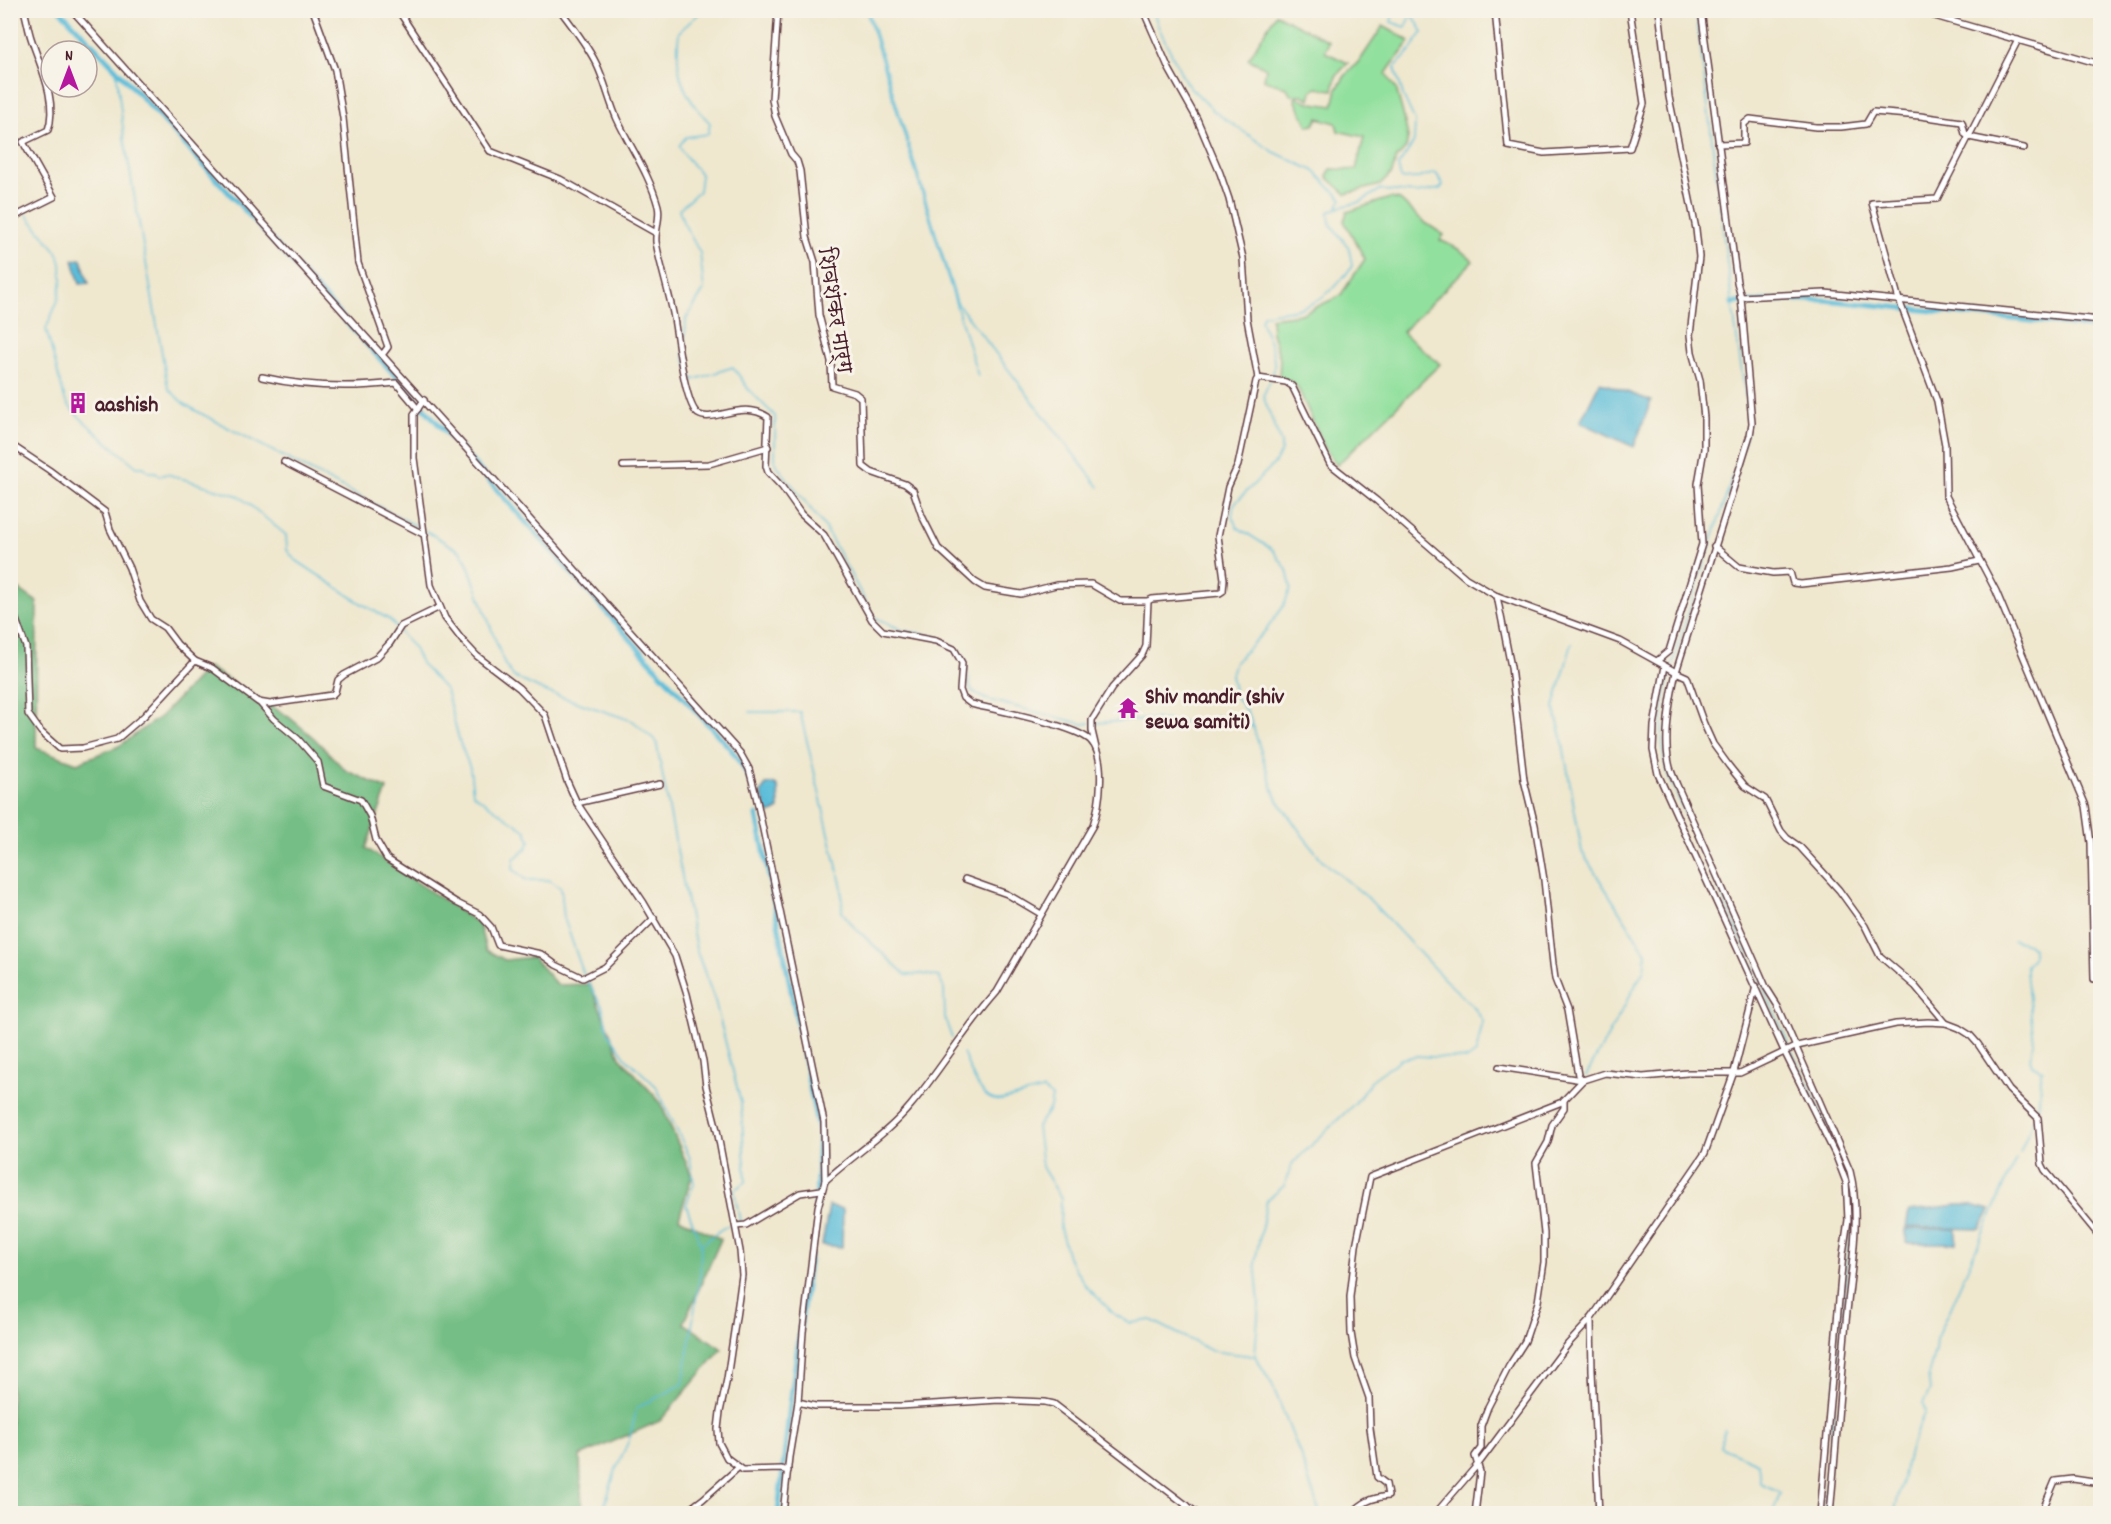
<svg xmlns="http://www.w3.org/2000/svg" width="2111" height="1524" font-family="Dekko,'Playpen Sans Deva',sans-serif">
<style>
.green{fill:#92e09e;stroke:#6e8064;stroke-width:1.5}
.forest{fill:#75be85;stroke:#606e58;stroke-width:1.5}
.water{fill:#5bbdd9;stroke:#526e82;stroke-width:1.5}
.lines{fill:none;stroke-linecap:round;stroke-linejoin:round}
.stream{stroke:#5bbdd9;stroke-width:1.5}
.canal{stroke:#5bbdd9;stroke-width:5}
.minor-casing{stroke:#633d43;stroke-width:8}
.minor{stroke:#fff;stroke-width:5}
.labels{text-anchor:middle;stroke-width:6;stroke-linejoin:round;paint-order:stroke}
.street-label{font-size:22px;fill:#4a1f2b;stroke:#f7f3e8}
.poi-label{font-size:22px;font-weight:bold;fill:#4a1f2b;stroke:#f7f3e8;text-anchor:start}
</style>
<rect width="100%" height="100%" fill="#f7f3e8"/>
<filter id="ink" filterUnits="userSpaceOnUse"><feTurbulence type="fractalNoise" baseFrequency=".0167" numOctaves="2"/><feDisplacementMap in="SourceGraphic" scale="12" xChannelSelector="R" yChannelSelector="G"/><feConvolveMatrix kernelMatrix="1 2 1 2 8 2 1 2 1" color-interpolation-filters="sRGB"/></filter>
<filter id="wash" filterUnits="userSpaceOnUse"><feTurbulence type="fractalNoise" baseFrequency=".008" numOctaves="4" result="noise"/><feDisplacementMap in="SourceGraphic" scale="24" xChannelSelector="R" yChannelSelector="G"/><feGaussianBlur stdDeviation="1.35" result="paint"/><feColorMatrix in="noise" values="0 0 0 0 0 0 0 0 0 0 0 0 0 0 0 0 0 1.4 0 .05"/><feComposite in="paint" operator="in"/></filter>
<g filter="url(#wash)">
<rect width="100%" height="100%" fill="#efe7ce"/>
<g class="green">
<path d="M 1276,14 L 1329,41 L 1325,52 L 1348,63 L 1336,76 L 1333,90 L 1317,88 L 1312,90 L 1310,99 L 1302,95 L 1291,95 L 1287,88 L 1264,80 L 1266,68 L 1248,59 Z"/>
<path d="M 1383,26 L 1410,41 C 1403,53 1393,61 1386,74 L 1396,88 L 1403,114 L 1408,137 L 1406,148 L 1396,159 L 1392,173 L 1380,185 L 1346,194 L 1327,177 L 1331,169 L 1356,170 L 1364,137 L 1338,131 L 1336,123 L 1318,118 L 1314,125 L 1308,126 L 1295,99 L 1296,97 L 1312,103 L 1333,106 L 1337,89 L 1345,76 L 1361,59 Z"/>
<path d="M 1390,198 L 1400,200 L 1424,222 L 1444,235 L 1440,240 L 1460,250 L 1473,261 L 1402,332 L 1440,364 L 1337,465 L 1326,450 L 1298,388 L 1291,381 L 1279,380 L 1280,358 L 1272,333 L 1271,318 L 1301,314 L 1340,296 L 1365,259 L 1344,221 L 1347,212 Z"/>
</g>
<path class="forest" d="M 10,583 L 37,602 L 36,748 L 77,763 L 119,746 L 161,716 L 208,667 L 289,717 L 314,738 L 345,770 L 387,789 L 366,848 L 479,924 L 486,950 L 505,960 L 533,957 L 557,985 L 590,984 L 620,1057 L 660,1102 L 692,1176 L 679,1218 L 721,1239 L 684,1323 L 722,1349 L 660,1421 L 580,1456 L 582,1513 L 11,1513 Z"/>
<g class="water">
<path d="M 81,259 L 89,283 L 80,284 L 73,260 Z"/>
<path d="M 1600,382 L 1651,401 L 1634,447 L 1580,422 Z"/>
<path d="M 773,784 L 778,787 L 779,809 L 770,814 L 767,812 L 761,792 L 766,785 Z"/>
<path d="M 1957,1205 L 1972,1205 L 1990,1210 L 1980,1229 L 1906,1227 L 1909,1211 Z"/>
<path d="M 829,1206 L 843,1209 L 842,1247 L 822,1245 Z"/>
<rect x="1906" y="1229" width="50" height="14"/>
</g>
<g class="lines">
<g class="stream">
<path d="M 703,10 L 679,32 C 674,72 682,95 710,123 L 708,134 L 686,137 L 679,146 L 683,153 L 701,175 L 699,191 L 679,209 L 683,222 L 700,253 L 704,290 L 686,319 L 684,356 L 693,380 L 733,367 L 749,390 L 775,416 L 775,463 L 824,526 L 874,617 L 902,630 L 933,636 L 953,646"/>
<path d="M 866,10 L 978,376"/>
<path d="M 868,10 L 957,303 L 1099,487"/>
<path d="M 1153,10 L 1158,26 L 1186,83 L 1215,112 L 1272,151 L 1314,171 L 1342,199 L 1338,206"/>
<path d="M 116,69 L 124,137 L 168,388 L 183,403 L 200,413 L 422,529"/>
<path d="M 27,215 L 58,253 L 61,264 L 62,279 L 58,300 L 46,329 L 65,400 L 73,411 L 100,436 L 137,467 L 144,467 L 149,472 L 156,472 L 159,476 L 167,474 L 239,496 L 286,535 L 287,550 L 294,559 L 359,602 L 390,620 L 414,649 L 422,665 L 446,690 L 460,743 L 470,768 L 473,794 L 526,831 L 530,841 L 526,849 L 514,859 L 513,869 L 526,880 L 549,880 L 561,888 L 564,918 L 584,975"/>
<path d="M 1272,377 C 1279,358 1268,338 1261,321 L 1263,315 C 1276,311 1289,312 1301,308 C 1321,302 1340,284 1352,266 L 1349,248 L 1330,223 L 1329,212 L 1337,208 L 1360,202 L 1380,190 L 1417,193 L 1440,189 L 1443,185 L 1436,173 L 1418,178 L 1401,179 L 1398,166 L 1414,142 L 1415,121 L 1403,95 L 1395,67 L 1407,55 L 1423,32 L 1412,14 L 1406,27 L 1391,22 L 1394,10"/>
<path d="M 1270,381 L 1263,396 L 1281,443 L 1281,451 L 1275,463 L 1234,504 L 1232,516 L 1237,527 L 1273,550 L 1287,570 L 1291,588 L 1283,607 L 1266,630 L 1235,662 L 1231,675 L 1235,695 L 1250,717 L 1275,796 L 1303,836 L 1323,861 L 1367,897 L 1445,980 L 1474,1007 L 1483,1021 L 1476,1053 L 1468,1059 L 1417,1056 L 1401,1059 L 1373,1079 L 1355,1103 L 1292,1164 L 1284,1186 L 1267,1200 L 1255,1262 L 1259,1303 L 1255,1356 L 1272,1384 L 1300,1454 L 1320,1514"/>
<path d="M 426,531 L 460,551 L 467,562 L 498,647 L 505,665 L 514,677 L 544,691 L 633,721 L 656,741 L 696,949 L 715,1001 L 741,1103 L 746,1182 L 734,1190 L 740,1221 L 737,1222"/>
<path d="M 1572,643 L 1554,707 L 1561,733 L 1582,852 L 1646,953 L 1644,970 L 1586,1076"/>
<path d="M 958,652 L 964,658 L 971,690 L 985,699 L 1083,724 L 1090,723"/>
<path d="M 1672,666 L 1688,613 L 1746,436 L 1748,415 L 1732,303 L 1696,10"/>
<path d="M 1671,671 C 1661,704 1659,741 1667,774 L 1790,1047"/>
<path d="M 750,712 L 800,712 L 837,867 L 842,888 L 842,912 L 855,928 L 906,975 L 923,974 L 939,977 L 944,989 L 945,1019 L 952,1038"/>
<path d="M 1095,723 L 1154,719 L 1200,724 L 1216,716 L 1254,727"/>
<path d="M 2013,940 L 2028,944 L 2033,949 L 2033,958 L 2026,965 L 2026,972 L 2034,1043 L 2030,1058 L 2032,1065 L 2043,1071 C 2036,1087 2043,1096 2036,1114"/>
<path d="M 586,979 L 602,1006 L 608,1032 L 626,1058 L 656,1086 L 690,1158 L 694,1184 L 686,1205 L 701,1245 L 700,1275 L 683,1384 L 637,1408 L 629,1440 L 616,1469 L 602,1514"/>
<path d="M 1792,1051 L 1830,1131"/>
<path d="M 963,1053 C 970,1068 980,1105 1002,1100 C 1016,1097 1029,1093 1043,1090 L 1052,1097 L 1050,1108 L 1037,1127 L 1042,1167 L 1061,1198 L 1060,1228 L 1068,1257 L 1085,1285 L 1114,1314 L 1130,1323 L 1151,1320 L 1212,1351 L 1253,1356"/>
<path d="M 2020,1153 L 2034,1118"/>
<path d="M 1845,1165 L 1848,1175"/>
<path d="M 702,1244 L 723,1228 L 733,1224"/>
<path d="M 1724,1430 L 1720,1447 L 1758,1463 L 1760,1483 L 1780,1492 L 1773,1514"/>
<path d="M 1824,1514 L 1852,1209"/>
<path d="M 1894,1514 L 1909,1451 L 1925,1411 L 1923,1404 L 1930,1390 L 1928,1376 L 1935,1350 L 1936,1339 L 2016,1159"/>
</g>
<g class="canal">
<path d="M 60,10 L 116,69 L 392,372 L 658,670 L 730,748 L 743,767 L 751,782"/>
<path d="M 1732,303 L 1779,300 L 1825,300 L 2100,328"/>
<path d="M 757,815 L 819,1134 L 816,1207"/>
<path d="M 778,1514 L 790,1405 L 810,1255"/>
</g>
</g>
</g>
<g filter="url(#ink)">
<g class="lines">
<defs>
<g id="minor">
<path d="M 72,10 L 382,355"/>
<path d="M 313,10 L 335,70 L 343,118 L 358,263 L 388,347 L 382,355 L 740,753 L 749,769 L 756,796 L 824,1122 L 825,1181 L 818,1207 L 803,1332 L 798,1402 L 789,1457 L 783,1514"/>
<path d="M 398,10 L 490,151 L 560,179 L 656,233"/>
<path d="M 560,10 C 573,27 587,45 596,63 C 605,81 609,101 617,119 C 631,149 649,173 658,206 C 661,218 655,229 656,242 C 660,265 668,289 673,313 C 677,332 684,404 698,414 C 713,424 742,399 768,417 L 766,466 L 768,472 L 782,487 L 801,514 L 824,535 L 872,620 L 883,631 L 936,641 L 954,649 L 962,663 L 960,690 L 963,698 L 971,704 C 996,710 1073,725 1090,740 C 1107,757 1100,805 1093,825 L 997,992 C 965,1028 941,1069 911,1105 C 886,1135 853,1155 825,1181"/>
<path d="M 778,10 L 772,99 L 775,116 L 791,154 L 797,161 L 800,171 L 807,237 L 815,262 L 819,315 L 831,361 L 832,386 L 855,393 L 861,398 L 863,466 L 871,472 L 905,484 L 913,490 L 922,516 L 938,548 L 975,582 L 985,588 L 1021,594 L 1056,585 L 1091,584 L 1120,601 L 1148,601"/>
<path d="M 1143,10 L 1169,69 L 1197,119 L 1220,173 L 1229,199 L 1243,258 L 1247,319 L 1258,378 L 1286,382 L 1292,386 L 1330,464 L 1377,501 L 1466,578 L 1495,595 L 1620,641 L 1676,672 L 1687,677 L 1704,724 L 1713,744 L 1729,766 L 1745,786 L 1765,799 L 1781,831 L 1787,838 L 1800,847 L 1839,890 L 1865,926 L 1880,956 L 1915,986 L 1946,1023"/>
<path d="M 1495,10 L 1508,146 L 1544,153 L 1630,148 L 1644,104 L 1630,10"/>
<path d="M 1701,10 L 1737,282 L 1741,297 L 1752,423 L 1750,435 L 1676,672 C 1670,699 1663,736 1669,763 C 1670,770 1674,778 1677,785 L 1766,987 L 1778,1006 L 1850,1171 C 1862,1217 1850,1275 1846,1322 C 1840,1386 1836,1450 1830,1514"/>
<path d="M 1914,10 L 2100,64"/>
<path d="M 2018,40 L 1937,199 L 1872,203 L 1899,300 L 1937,401 L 1945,445 L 1946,496 L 1996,591 L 2086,806 L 2091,843 L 2094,979"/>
<path d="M 1718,144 L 1744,143 L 1744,124 L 1750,119 L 1816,127 L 1841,127 L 1866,124 L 1873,112 L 1920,116 L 1962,122 L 1965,134 L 1969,137 L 2024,148"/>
<path d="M 10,219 L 54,197 L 23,142 L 48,130 C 58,101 40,66 31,38 C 28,29 27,20 24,10"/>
<path d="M 1740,297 L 1825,293 L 2100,320"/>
<path d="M 262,377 C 305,387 353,388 396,383 L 418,409"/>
<path d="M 424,400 L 414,414 L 414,458 L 431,585 L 445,618 L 462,640 L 477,656 L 519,688 L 545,715 L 567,781 L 577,803 L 644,903 L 675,956 L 687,994 L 703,1061 L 706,1086 L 717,1130 L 740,1251 L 742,1275 L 739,1297 L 727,1379 L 720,1412 L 718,1429 L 719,1443 L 727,1458 L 743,1470 L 781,1469 L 788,1471"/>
<path d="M 10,444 L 49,470 L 105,512 L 110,529 L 129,568 L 140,601 L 151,619 L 165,628 L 177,644 L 195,661"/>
<path d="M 284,462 L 425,535"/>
<path d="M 623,466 L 709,464 L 768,447"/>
<path d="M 1714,546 L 1739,567 L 1773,573 L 1790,572 L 1793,583 L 1801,584 L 1952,567 L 1979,561"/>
<path d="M 1497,596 L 1511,667 L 1524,780 L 1535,825 L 1544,880 L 1553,964 L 1555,979 L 1567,1010 L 1578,1075 L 1583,1080 L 1605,1073 L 1643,1077 L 1687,1073 L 1740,1073 L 1797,1046 L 1896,1024 L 1928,1022 L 1946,1023 L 1959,1028 L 1970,1035 L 1978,1044 L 2009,1090 L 2038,1118 L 2042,1164 L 2045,1170 L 2100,1237"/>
<path d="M 10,603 L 26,647 L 28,714 L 41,732 L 60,749 L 83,748 L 117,739 L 144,716 L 195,661 L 212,668 L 258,702 L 270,704 L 332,695 L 335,692 L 338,680 L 344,675 L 376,658 L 390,643 L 401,626 L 440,607"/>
<path d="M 1657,661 L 1669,651 L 1702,544 L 1698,484 L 1704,449 L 1704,418 L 1700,380 L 1692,352 L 1690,335 L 1699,257 L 1696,229 L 1669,97 L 1659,10"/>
<path d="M 1665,666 L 1654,726 L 1653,750 L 1658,774 L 1785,1053 L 1836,1156 L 1846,1182 L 1847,1198 L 1848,1220 L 1843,1254 L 1820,1514"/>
<path d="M 259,702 L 274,719 L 298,739 L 318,762 L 323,786 L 361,800 L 370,816 L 376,840 L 387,859 L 457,903 L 479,914 L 491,927 L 498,945 L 541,954 L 556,965 L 583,978 L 605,967 L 654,918"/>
<path d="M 1096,748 L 1092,731 L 1092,720 L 1112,688 L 1142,655 L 1146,646 L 1148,601 L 1152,599 L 1220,593 L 1223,591 L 1224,579 L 1218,536 L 1228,487 L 1238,465 L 1256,381 L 1258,378"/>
<path d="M 577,803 L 660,784"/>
<path d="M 965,879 L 1007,894 L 1041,914"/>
<path d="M 1499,1067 L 1582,1080"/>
<path d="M 736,1226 L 746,1225 L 800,1193 L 821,1190"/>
<path d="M 1591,1319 L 1592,1371 L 1599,1514"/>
<path d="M 798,1402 L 815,1406 L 900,1406 L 999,1400 L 1045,1402 L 1054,1404 L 1198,1514"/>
<path d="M 683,1514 L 703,1499 L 739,1467"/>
<path d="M 1181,1514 L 1187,1505"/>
<path d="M 1351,1514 C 1363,1502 1371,1498 1388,1496 L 1386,1484 L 1377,1477 L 1370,1428 L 1369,1398 L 1355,1358 L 1351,1333 L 1350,1297 L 1356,1246 L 1370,1177 L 1562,1102 L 1583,1080"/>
<path d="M 1435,1514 L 1479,1463 L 1568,1344 L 1591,1319 L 1705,1153 L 1734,1072 L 1756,986"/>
<path d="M 1475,1514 L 1480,1472 L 1475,1456 L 1481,1448 L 1481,1426 L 1488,1407 L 1509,1366 L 1525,1341 L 1538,1302 L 1544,1262 L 1544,1233 L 1536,1163 L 1548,1142 L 1552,1125 L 1564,1108 L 1564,1100"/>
<path d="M 2041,1514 L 2055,1481 L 2073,1479 L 2100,1483"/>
</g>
</defs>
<use href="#minor" class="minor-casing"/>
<use href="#minor" class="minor"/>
</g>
</g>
<defs>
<symbol id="building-bare" viewBox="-9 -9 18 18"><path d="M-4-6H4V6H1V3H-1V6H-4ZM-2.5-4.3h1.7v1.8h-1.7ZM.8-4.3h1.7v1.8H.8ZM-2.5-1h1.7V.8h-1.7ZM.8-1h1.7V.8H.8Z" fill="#b5179e" stroke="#f7f3e8" stroke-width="2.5" paint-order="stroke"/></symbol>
<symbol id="temple-bare" viewBox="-9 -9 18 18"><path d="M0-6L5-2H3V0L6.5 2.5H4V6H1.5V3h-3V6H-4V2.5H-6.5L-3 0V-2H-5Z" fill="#b5179e" stroke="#f7f3e8" stroke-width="2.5" paint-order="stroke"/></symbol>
</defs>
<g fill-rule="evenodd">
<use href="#building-bare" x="63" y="388" width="30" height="30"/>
<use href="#temple-bare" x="1113" y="693" width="30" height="30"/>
</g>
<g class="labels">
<g class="street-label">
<text transform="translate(837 310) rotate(81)" y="8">शिवशंकर मार्ग</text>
</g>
<g class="poi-label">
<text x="95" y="411">aashish</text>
<text x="1145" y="703">Shiv mandir (shiv<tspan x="1145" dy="25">sewa samiti)</tspan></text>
</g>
</g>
<rect width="2111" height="1524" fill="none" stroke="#f7f3e8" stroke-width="36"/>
<g transform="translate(69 69)"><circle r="28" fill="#f7f3e8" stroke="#b29e9c" stroke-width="1.5"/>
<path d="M0-4.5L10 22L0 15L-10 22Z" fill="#b5179e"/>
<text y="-9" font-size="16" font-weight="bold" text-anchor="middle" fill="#4a1f2b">N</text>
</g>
</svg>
